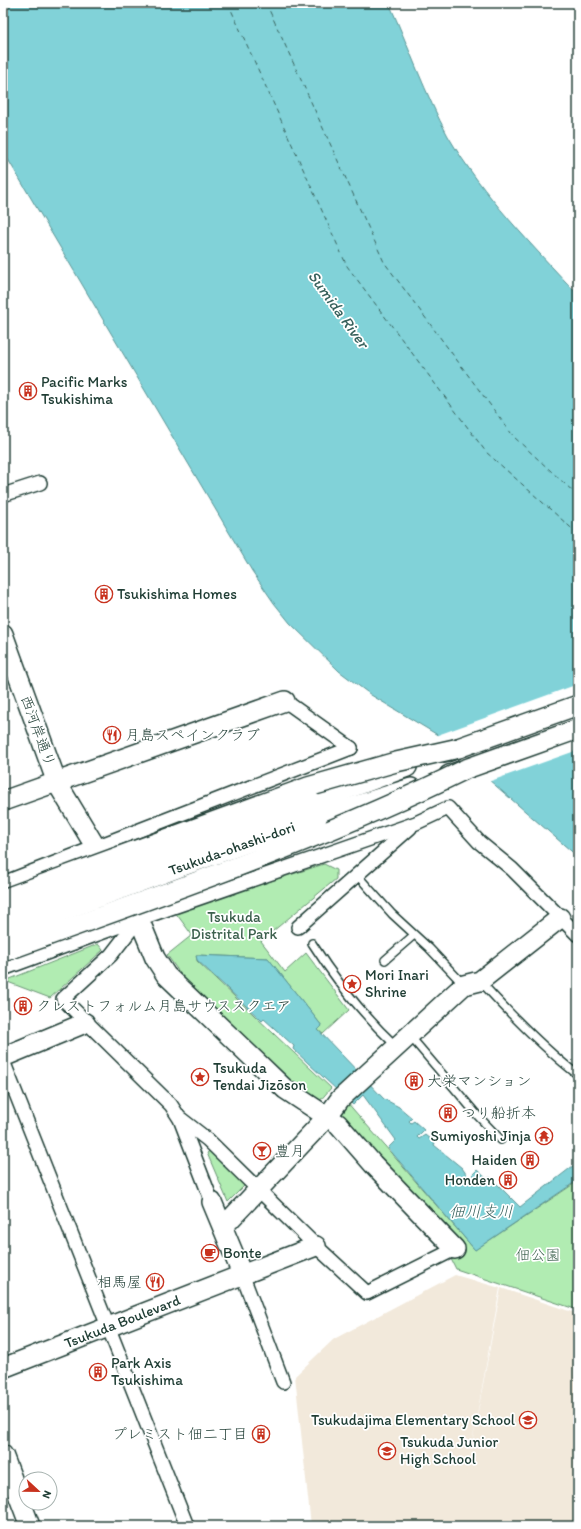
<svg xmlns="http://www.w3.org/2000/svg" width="581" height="1529" font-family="Itim,'Klee One',sans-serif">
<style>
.built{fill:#f2e9db}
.green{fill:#b1ecb2;stroke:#689473}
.water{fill:#81d2d8;stroke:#5a9696}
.pier{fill:#fff}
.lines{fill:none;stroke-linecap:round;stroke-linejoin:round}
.ferry{stroke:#38625d;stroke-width:1;stroke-dasharray:5 4;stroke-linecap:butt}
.lane-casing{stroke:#1f3d34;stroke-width:10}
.street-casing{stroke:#1f3d34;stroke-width:16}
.secondary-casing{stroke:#1f3d34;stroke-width:22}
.lane{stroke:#fff;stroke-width:7}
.street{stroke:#fff;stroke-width:13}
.secondary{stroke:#fff;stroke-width:19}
.secondary-bridge-casing{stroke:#1f3d34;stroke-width:22;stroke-linecap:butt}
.secondary-bridge{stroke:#fff;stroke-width:19}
.labels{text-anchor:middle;stroke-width:3.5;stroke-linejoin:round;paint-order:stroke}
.poi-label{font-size:15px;fill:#1f3d34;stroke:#fff;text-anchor:start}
.street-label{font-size:15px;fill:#1f3d34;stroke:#fff}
.park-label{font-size:15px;fill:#3c604d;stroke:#fff}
.water-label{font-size:16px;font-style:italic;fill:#38625d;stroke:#fff}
</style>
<rect width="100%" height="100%" fill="#fff"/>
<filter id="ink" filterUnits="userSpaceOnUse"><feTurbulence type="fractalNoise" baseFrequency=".025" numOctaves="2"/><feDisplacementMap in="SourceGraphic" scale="8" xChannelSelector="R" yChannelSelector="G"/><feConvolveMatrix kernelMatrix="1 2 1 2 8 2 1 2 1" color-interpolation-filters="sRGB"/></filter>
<g filter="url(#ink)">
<path class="built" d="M 455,1275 L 500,1288 L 466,1476 L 501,1288 L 578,1314 L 578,1526 L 311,1526 L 295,1376 L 334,1339 Z"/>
<g class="green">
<path d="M 324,864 L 336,870 L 336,879 L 261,941 L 285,972 L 306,953 L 349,1010 L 323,1034 L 318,1030 L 322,1026 L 268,958 L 196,955 L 197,961 L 331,1088 L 318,1103 L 276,1074 L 198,999 L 167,955 L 192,935 L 175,912 Z"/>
<path d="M 98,944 L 103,950 L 50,998 L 5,981 Z"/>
<path d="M 346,1101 L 475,1250 L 578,1181 L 578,1310 L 456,1269 L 448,1253 L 332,1117 Z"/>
<path d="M 212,1149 L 247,1183 L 228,1202 L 207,1153 Z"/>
</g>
<g class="water">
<path d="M 3,3 L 389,3 C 408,45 426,96 448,136 C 483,196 532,245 578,295 L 578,857 L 436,734 L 371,695 L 339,671 L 290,623 L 274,603 L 252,571 L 3,151 Z"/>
<path d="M 196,955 L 268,958 L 322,1026 L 318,1030 L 384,1099 L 399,1107 L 412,1118 L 409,1121 L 411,1123 L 414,1121 L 424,1130 L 417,1137 L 419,1139 L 425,1135 L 435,1143 L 434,1145 L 462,1168 L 473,1184 L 476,1181 L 472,1175 L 477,1170 L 487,1179 L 490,1177 L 520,1207 L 578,1162 L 578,1180 L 475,1250 L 388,1148 L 396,1140 L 363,1095 L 353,1105 L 293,1049 L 294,1046 L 264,1019 L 262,1021 L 197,960 Z"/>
</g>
<path class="pier" d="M 578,684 L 578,750 L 488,782 L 435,736 Z"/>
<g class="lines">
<g class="ferry">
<path d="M 228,3 L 347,266 L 486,452 L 578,534"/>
<path d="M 266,3 L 384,262 L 514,437 L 578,496"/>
</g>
<defs>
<g id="lane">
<path d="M 357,875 L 392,914 L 429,948 L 463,984"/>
<path d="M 312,943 C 336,981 364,1016 396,1046"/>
<path d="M 385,960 L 414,935"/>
<path d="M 480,981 C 511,1015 542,1047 578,1075"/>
<path d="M 410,1036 L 478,1116 L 501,1140"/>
</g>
<g id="street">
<path d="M 3,495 L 40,483"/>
<path d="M 285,701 L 351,748"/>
<path d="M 3,883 L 351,748"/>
<path d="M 139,919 L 111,955 L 63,999 L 171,1105 L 180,1119 L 212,1202"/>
<path d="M 298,927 L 410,828"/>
<path d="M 3,969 L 139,919 L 416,823 L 448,808 L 479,842 L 512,869 L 578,935"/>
<path d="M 3,1061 L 187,1526"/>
<path d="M 181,1119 L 208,1140 L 316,1246 L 367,1293 L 455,1249"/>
<path d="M 242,1274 L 283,1382"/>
</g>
<g id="secondary">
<path d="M 3,634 L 57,783 L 139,919 L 155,958 L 166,975 L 285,1089 L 338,1124 L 373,1164 L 455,1249"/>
<path d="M 444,753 L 578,705"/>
<path d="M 449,775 L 578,729"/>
<path d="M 3,801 L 285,701"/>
<path d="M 312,802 L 407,767"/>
<path d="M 317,818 L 411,788"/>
<path d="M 3,1057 L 85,1023"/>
<path d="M 212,1202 L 242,1274"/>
<path d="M 223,1227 L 327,1117 L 340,1099 L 464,985 L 480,981 L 560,918"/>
<path id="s1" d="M 3,1368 L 316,1246"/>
<path d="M 3,1455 L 30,1526"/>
</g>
</defs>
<use href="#lane" class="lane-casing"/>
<use href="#street" class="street-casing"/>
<use href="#secondary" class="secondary-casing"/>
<use href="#lane" class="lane"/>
<use href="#street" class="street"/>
<use href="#secondary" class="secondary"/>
<defs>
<g id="secondary-bridge">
<path d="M 3,899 L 308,787 L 396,762 L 459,748"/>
<path d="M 3,915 L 312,802"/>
<path id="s2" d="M 3,933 L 180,867 L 317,818"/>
<path d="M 3,952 C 158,895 316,843 464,770"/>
</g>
</defs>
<use href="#secondary-bridge" class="secondary-bridge-casing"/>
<use href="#secondary-bridge" class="secondary-bridge"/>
</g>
</g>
<defs>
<symbol id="building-ring" viewBox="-11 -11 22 22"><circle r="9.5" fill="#fff" stroke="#c8321e" stroke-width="1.5"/><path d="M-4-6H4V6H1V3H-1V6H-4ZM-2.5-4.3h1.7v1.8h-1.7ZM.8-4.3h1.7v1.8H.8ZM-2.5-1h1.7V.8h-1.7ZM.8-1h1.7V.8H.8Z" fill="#c8321e"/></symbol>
<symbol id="restaurant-ring" viewBox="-11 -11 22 22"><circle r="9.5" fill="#fff" stroke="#c8321e" stroke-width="1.5"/><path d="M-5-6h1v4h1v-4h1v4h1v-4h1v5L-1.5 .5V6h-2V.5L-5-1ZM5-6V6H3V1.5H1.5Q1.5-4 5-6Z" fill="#c8321e"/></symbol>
<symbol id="sight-ring" viewBox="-11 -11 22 22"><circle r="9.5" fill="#fff" stroke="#c8321e" stroke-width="1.5"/><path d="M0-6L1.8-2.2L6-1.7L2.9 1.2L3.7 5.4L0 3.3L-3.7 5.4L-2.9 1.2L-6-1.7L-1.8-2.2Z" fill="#c8321e"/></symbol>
<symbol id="temple-ring" viewBox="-11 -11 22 22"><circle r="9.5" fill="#fff" stroke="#c8321e" stroke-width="1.5"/><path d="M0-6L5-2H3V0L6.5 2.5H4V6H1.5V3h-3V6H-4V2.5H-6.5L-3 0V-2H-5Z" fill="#c8321e"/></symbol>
<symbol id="bar-ring" viewBox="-11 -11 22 22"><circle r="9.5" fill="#fff" stroke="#c8321e" stroke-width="1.5"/><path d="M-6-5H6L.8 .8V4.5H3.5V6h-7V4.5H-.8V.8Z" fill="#c8321e"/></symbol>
<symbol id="cafe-ring" viewBox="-11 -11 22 22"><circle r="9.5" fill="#fff" stroke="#c8321e" stroke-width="1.5"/><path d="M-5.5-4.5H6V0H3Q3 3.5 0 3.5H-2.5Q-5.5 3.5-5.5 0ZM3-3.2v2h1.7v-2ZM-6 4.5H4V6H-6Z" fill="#c8321e"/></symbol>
<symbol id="school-ring" viewBox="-11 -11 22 22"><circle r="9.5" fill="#fff" stroke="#c8321e" stroke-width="1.5"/><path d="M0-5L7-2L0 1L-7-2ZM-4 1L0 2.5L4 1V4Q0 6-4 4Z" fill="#c8321e"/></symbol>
</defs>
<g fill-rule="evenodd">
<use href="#building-ring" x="18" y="381" width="20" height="20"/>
<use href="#building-ring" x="94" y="584" width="20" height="20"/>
<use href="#restaurant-ring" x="102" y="725" width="20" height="20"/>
<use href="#sight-ring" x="342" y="974" width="20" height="20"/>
<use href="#building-ring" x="13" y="996" width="20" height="20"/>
<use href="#sight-ring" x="190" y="1067" width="20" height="20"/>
<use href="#building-ring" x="404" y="1071" width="20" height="20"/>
<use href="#building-ring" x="438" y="1103" width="20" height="20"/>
<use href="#temple-ring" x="534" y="1126" width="20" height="20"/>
<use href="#bar-ring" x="252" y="1141" width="20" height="20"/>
<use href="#building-ring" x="520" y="1150" width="20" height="20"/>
<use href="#building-ring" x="498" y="1170" width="20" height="20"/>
<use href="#cafe-ring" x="200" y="1243" width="20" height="20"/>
<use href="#restaurant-ring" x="145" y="1272" width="20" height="20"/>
<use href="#building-ring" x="88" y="1362" width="20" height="20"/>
<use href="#school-ring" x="518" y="1410" width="20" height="20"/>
<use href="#building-ring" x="251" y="1424" width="20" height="20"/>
<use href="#school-ring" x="377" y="1441" width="20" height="20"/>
</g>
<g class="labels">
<g class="poi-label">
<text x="41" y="387">Pacific Marks<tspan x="41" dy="17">Tsukishima</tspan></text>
<text x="117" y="599">Tsukishima Homes</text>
<text x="125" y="740">月島スペインクラブ</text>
<text x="365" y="980">Mori Inari<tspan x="365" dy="17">Shrine</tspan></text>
<text x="36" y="1011">クレストフォルム月島サウススクエア</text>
<text x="213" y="1073">Tsukuda<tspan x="213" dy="17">Tendai Jizōson</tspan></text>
<text x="427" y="1086">大栄マンション</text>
<text x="461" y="1118">つり船折本</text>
<text x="531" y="1141" text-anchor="end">Sumiyoshi Jinja</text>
<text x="275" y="1156">豊月</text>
<text x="517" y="1165" text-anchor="end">Haiden</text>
<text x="495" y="1185" text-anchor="end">Honden</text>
<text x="223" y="1258">Bonte</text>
<text x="142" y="1287" text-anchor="end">相馬屋</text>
<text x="111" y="1368">Park Axis<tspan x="111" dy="17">Tsukishima</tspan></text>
<text x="515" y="1425" text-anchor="end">Tsukudajima Elementary School</text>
<text x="248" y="1439" text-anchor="end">プレミスト佃二丁目</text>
<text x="400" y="1447">Tsukuda Junior<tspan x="400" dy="17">High School</tspan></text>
</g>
<g class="street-label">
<text transform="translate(38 731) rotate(70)" y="5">西河岸通り</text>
<text dy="5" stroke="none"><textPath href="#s2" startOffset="244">Tsukuda-ohashi-dori</textPath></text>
<text dy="5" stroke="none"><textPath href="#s1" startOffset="128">Tsukuda Boulevard</textPath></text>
</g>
<g class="park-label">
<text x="234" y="922">Tsukuda<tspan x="234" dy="17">Distrital Park</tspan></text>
<text x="538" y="1260">佃公園</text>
</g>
<g class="water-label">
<text transform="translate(339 309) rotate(54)" y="6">Sumida River</text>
<text x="481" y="1217">佃川支川</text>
</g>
</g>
<rect width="581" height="1529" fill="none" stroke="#fff" stroke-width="16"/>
<rect x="8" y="8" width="565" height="1513" fill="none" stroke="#1f3d34" stroke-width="1.5" filter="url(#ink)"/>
<g transform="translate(38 1491) rotate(112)"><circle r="19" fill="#ffffff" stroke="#a5b1ae"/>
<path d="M0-3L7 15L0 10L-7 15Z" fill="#c8321e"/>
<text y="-6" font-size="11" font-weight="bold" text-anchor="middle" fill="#1f3d34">N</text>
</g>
</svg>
